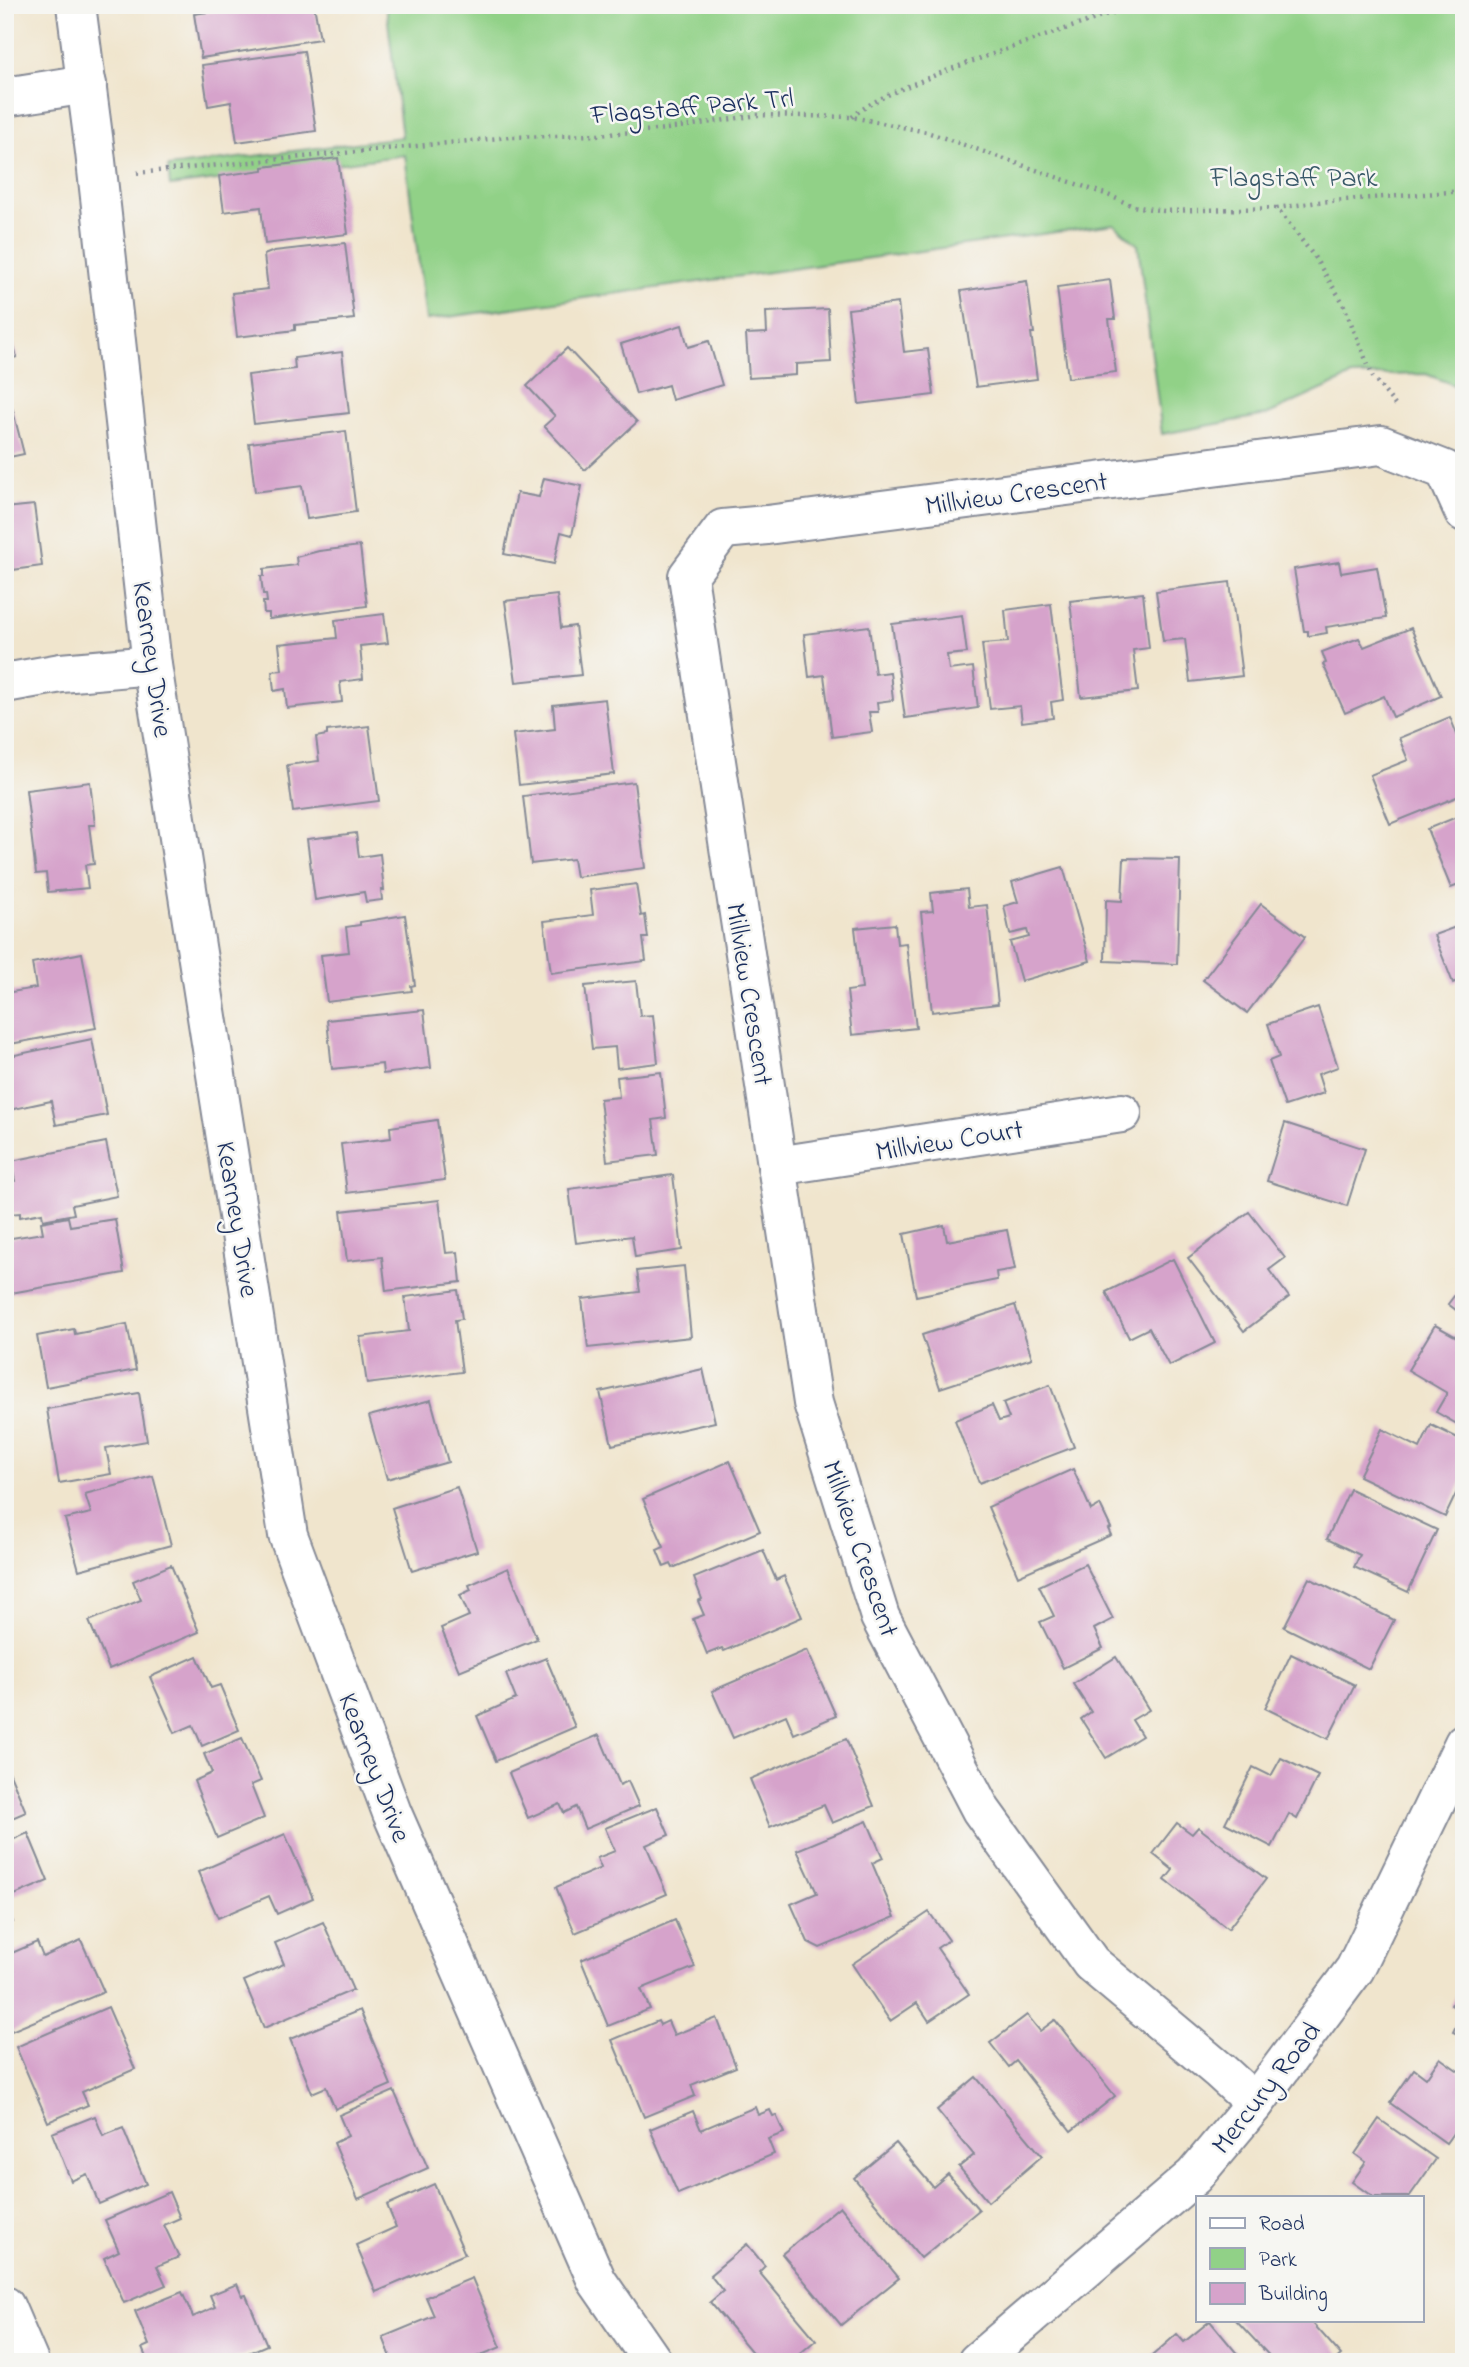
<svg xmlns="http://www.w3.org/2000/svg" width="1469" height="2367" font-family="'Indie Flower',sans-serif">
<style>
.green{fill:#91d187;stroke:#568072;stroke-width:2}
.building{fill:#d6a3cb}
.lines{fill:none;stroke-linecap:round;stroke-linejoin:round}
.minor-casing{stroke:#868a96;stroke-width:42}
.path{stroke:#868a96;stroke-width:4.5;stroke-dasharray:2 5;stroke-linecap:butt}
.minor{stroke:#fff;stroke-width:38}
.labels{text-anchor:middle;stroke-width:5;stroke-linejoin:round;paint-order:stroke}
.street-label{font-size:28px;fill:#1b2f5e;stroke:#f6f6f2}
.park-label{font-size:28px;fill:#385868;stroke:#f6f6f2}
</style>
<rect width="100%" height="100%" fill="#f6f6f2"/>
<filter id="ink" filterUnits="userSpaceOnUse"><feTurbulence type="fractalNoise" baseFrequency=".0143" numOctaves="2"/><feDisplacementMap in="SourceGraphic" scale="14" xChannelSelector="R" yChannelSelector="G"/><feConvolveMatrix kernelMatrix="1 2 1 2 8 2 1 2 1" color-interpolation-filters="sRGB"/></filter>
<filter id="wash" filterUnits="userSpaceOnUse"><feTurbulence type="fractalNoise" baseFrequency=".00686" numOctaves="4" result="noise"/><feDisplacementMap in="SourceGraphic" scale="28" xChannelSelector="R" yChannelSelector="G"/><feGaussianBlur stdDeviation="1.57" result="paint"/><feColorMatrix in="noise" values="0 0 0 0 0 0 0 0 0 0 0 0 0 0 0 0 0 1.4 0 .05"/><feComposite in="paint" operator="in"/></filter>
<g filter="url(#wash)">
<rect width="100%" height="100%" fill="#f0e5cd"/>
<path class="green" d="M 386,5 L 1464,5 L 1464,389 L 1426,374 L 1352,376 L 1266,415 L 1162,434 L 1138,245 L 1114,224 L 426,320 L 405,155 L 170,186 L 168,167 L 402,137 Z"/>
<g id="blocks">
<g class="building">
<path d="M 228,5 L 314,5 L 320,39 L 201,58 L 194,14 L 229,9 Z"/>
<path d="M 304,51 L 316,131 L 237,142 L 231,102 L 208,106 L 202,65 Z"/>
<path d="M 338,158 L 348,234 L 265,244 L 261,207 L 224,212 L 219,176 L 263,170 L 263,167 Z"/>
<path d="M 345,243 L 354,319 L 295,325 L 295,330 L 237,337 L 232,293 L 268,289 L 264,255 L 274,251 Z"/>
<path d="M 1110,280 L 1115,319 L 1109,319 L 1116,372 L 1068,378 L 1057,287 Z"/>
<path d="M 1027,281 L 1033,326 L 1034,333 L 1031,333 L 1037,379 L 976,387 L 961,291 Z"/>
<path d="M 898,303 L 904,352 L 928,349 L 934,395 L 859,404 L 848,309 Z"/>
<path d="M 828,309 L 831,362 L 796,364 L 796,375 L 749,378 L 746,334 L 767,333 L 766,312 Z"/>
<path d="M 5,315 L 17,357 L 5,360 Z"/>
<path d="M 682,325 L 688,347 L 709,341 L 722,385 L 672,400 L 668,385 L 636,394 L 621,344 Z"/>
<path d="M 567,348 L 637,422 L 585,470 L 544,426 L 555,416 L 527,386 Z"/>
<path d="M 342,352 L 349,413 L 254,424 L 248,375 L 295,369 L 294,358 Z"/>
<path d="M 12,407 L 24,454 L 5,458 L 5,409 Z"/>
<path d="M 346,431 L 356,512 L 307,519 L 302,486 L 255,492 L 249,443 Z"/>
<path d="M 544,478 L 582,486 L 572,535 L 561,532 L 554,564 L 504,554 L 517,493 L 539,497 Z"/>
<path d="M 34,505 L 42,566 L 5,571 L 5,508 Z"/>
<path d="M 360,546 L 367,606 L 269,619 L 269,613 L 264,613 L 263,602 L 267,602 L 266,594 L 263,594 L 261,576 L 264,576 L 264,569 L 297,565 L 296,557 L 319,551 Z"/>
<path d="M 1339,562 L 1341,573 L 1377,567 L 1386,618 L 1326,627 L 1327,633 L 1308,636 L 1308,631 L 1304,631 L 1294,569 Z"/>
<path d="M 1230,582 L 1242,676 L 1190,682 L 1185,639 L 1163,641 L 1156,591 Z"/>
<path d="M 1143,593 L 1149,648 L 1133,650 L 1138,691 L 1081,697 L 1070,601 Z"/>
<path d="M 557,595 L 561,628 L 575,626 L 581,675 L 516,682 L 505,601 Z"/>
<path d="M 1051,604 L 1063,700 L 1051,702 L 1053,718 L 1022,722 L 1020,706 L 990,709 L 982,644 L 1008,642 L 1005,610 Z"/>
<path d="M 384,614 L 388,643 L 360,646 L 363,679 L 340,682 L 342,702 L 287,708 L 285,689 L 274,691 L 272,671 L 282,670 L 279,644 L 337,638 L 335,620 Z"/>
<path d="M 962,615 L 967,653 L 947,655 L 949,670 L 973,667 L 978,708 L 905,718 L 892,624 Z"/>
<path d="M 869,626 L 875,674 L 890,672 L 893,700 L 877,702 L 878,712 L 869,712 L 872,732 L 832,737 L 824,675 L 809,677 L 804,634 Z"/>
<path d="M 1411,628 L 1441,696 L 1393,717 L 1384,696 L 1345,713 L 1323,664 L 1326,663 L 1322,652 L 1359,638 L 1364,647 Z"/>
<path d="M 605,699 L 614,774 L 519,785 L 513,734 L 555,729 L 553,705 Z"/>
<path d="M 1450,717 L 1464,752 L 1464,794 L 1390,824 L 1370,775 L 1408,760 L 1399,738 Z"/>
<path d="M 369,726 L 379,801 L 293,812 L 287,765 L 319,761 L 316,737 L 327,735 L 327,731 Z"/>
<path d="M 90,782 L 95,825 L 89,825 L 94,864 L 85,865 L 88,888 L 48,892 L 46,873 L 36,874 L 26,790 Z"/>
<path d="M 634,782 L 645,868 L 576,877 L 573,859 L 531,864 L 523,796 Z"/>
<path d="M 1464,814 L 1464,883 L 1451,888 L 1427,829 Z"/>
<path d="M 356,833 L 359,857 L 380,854 L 384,890 L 381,890 L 382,900 L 366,902 L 364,892 L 315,900 L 307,839 Z"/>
<path d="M 1124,858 L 1180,859 L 1177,964 L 1105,961 L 1106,900 L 1122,901 Z"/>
<path d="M 1063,867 L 1090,961 L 1021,981 L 1010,942 L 1029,937 L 1027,930 L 1010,934 L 1004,906 L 1018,902 L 1012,882 Z"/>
<path d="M 5,868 L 13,892 L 5,894 Z"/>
<path d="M 636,884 L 641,916 L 645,915 L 648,938 L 643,938 L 646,961 L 551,973 L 544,921 L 593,915 L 590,890 Z"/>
<path d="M 967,889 L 969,907 L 987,905 L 998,1004 L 932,1012 L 921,912 L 933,911 L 931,893 Z"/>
<path d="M 1261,904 L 1305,937 L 1247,1013 L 1203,980 Z"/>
<path d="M 405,915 L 415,985 L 411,986 L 412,991 L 327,1002 L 321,955 L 349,952 L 346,927 L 360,925 L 360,922 Z"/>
<path d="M 895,924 L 897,944 L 906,943 L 916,1028 L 852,1035 L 847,991 L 862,989 L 855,928 Z"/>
<path d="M 1464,924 L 1464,978 L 1453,983 L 1434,935 Z"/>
<path d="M 82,953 L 96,1028 L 5,1045 L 5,993 L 36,988 L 32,963 Z"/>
<path d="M 636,981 L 640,1016 L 653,1015 L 658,1063 L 617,1068 L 615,1047 L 592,1049 L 585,986 Z"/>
<path d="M 1318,1007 L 1338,1067 L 1318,1074 L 1324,1093 L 1285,1106 L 1269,1061 L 1279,1057 L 1268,1024 Z"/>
<path d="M 424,1010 L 431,1068 L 383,1074 L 382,1064 L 332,1069 L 327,1020 Z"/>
<path d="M 92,1039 L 107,1115 L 56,1125 L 51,1101 L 9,1110 L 5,1094 L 5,1057 Z"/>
<path d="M 661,1072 L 666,1118 L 653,1120 L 658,1155 L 607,1161 L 600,1099 L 619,1097 L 617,1077 Z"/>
<path d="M 437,1120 L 445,1180 L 347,1193 L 341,1144 L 391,1138 L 390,1127 Z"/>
<path d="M 1285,1123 L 1365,1149 L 1347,1206 L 1267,1181 Z"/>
<path d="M 106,1142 L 117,1196 L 72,1205 L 74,1214 L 43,1220 L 42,1213 L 20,1217 L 20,1213 L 8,1214 L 5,1183 L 15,1181 L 11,1161 Z"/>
<path d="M 673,1175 L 682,1250 L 635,1257 L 632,1236 L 576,1243 L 569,1189 Z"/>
<path d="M 439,1200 L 446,1253 L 458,1252 L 461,1282 L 386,1291 L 382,1257 L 347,1261 L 341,1211 Z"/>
<path d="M 1249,1212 L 1285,1258 L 1269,1270 L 1289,1297 L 1244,1331 L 1188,1258 Z"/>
<path d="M 68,1217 L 70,1226 L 115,1219 L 124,1273 L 5,1294 L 5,1239 L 43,1233 L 41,1222 Z"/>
<path d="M 944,1225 L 947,1241 L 1007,1230 L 1015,1269 L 996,1272 L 997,1280 L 916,1296 L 904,1234 Z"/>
<path d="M 1173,1259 L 1215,1343 L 1169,1366 L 1149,1328 L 1129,1338 L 1106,1292 Z"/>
<path d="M 684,1266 L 691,1337 L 588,1348 L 582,1299 L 640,1292 L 637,1271 Z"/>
<path d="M 1464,1283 L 1464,1316 L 1448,1304 Z"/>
<path d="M 458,1290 L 462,1319 L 455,1320 L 462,1372 L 367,1384 L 360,1337 L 409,1331 L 405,1297 Z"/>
<path d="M 1015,1305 L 1032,1358 L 940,1388 L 922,1335 Z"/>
<path d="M 127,1324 L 136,1370 L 46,1387 L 37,1336 L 74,1329 L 75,1334 Z"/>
<path d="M 1435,1325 L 1464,1341 L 1464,1428 L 1436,1412 L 1447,1393 L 1408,1370 Z"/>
<path d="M 703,1369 L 715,1422 L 612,1445 L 600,1392 Z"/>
<path d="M 1050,1385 L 1074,1447 L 979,1483 L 955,1420 L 992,1405 L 999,1421 L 1009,1418 L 1003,1403 Z"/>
<path d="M 139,1393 L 147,1441 L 106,1448 L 111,1474 L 59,1483 L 47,1409 Z"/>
<path d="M 431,1400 L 448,1462 L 387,1479 L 369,1416 Z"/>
<path d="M 1431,1425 L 1464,1441 L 1464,1477 L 1445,1517 L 1359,1476 L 1382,1429 L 1420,1448 Z"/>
<path d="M 730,1461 L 760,1531 L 673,1568 L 671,1564 L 664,1567 L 657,1550 L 664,1547 L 643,1499 Z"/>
<path d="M 1073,1469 L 1091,1510 L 1100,1505 L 1111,1528 L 1108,1529 L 1111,1535 L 1018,1576 L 988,1507 Z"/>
<path d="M 153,1476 L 171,1545 L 79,1570 L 65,1519 L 91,1513 L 85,1494 Z"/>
<path d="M 457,1487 L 477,1551 L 412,1571 L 392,1508 Z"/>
<path d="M 1350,1489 L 1437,1530 L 1408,1592 L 1354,1567 L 1360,1555 L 1327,1539 Z"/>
<path d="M 763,1550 L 776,1580 L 784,1576 L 802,1617 L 724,1651 L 722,1648 L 707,1654 L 693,1619 L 704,1615 L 698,1601 L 702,1599 L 694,1578 Z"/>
<path d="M 1085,1564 L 1113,1619 L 1094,1629 L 1103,1648 L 1063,1668 L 1040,1622 L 1054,1616 L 1039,1586 Z"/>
<path d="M 171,1565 L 199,1632 L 109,1669 L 89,1621 L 141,1600 L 133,1581 Z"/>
<path d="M 508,1568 L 537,1639 L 459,1671 L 441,1628 L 469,1616 L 460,1595 L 471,1590 L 469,1585 Z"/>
<path d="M 1309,1578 L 1394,1620 L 1369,1669 L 1284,1627 Z"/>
<path d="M 807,1650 L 836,1716 L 794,1734 L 786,1715 L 733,1738 L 712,1691 Z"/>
<path d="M 1291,1654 L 1355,1685 L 1328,1739 L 1265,1708 Z"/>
<path d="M 197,1656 L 211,1688 L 220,1685 L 239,1730 L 202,1746 L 193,1725 L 175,1733 L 150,1677 Z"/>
<path d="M 1116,1657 L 1149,1710 L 1132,1720 L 1142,1736 L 1106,1758 L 1081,1719 L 1091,1712 L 1073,1684 Z"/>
<path d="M 546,1658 L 575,1727 L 496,1761 L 477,1716 L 516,1699 L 506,1674 Z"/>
<path d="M 599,1735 L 620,1785 L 628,1781 L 639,1806 L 585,1829 L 576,1807 L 564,1813 L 560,1804 L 528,1818 L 509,1773 Z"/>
<path d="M 242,1738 L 261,1781 L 251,1785 L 264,1818 L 217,1838 L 194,1781 L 212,1773 L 204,1754 Z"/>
<path d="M 846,1739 L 874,1806 L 832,1823 L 824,1805 L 770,1827 L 750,1779 Z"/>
<path d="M 1281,1758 L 1318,1776 L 1297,1819 L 1289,1814 L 1272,1847 L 1225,1823 L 1253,1767 L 1271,1776 Z"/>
<path d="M 5,1762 L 26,1812 L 5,1821 Z"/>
<path d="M 657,1807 L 669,1835 L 646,1845 L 667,1894 L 575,1933 L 556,1887 L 601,1868 L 597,1858 L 615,1851 L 605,1828 Z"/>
<path d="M 867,1821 L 883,1858 L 872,1863 L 895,1917 L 820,1948 L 808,1942 L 791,1904 L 817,1893 L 797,1850 Z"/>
<path d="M 1177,1823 L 1192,1834 L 1198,1827 L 1266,1879 L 1228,1929 L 1165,1880 L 1173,1870 L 1153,1854 Z"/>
<path d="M 28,1833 L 48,1881 L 5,1899 L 5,1843 Z"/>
<path d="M 285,1834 L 313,1898 L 277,1914 L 269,1896 L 218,1918 L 198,1872 Z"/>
<path d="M 5,1903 L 13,1922 L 5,1925 Z"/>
<path d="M 929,1912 L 949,1940 L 937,1948 L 969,1994 L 929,2021 L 917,2003 L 890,2021 L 852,1964 Z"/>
<path d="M 675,1920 L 695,1967 L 641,1989 L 650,2009 L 608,2026 L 581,1960 Z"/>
<path d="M 323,1922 L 353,1990 L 264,2028 L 244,1981 L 284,1964 L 275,1943 Z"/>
<path d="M 81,1940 L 104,1992 L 9,2032 L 5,2023 L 5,1956 L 37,1942 L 43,1957 Z"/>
<path d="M 1464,1981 L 1464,2037 L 1453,2032 L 1463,2011 L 1451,2005 Z"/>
<path d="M 108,2007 L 135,2069 L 82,2092 L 88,2105 L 48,2122 L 16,2047 Z"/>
<path d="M 360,2010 L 391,2085 L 335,2109 L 326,2087 L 312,2093 L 290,2039 Z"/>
<path d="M 1027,2015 L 1040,2031 L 1055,2020 L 1115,2096 L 1071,2131 L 1016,2061 L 1009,2067 L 990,2043 Z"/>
<path d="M 717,2018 L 736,2067 L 691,2085 L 695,2096 L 644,2117 L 612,2040 L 658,2021 L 660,2025 L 668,2021 L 674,2035 Z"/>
<path d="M 1440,2058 L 1464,2075 L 1464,2118 L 1446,2143 L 1390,2103 L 1414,2069 L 1426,2078 Z"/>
<path d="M 976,2077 L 1042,2156 L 988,2202 L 959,2167 L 974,2155 L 937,2110 Z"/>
<path d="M 394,2091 L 428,2168 L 358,2199 L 334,2143 L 348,2136 L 339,2115 Z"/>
<path d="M 755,2107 L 758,2115 L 770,2110 L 773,2116 L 776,2115 L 784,2133 L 768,2139 L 774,2154 L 678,2194 L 650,2129 L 693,2111 L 701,2130 Z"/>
<path d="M 95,2116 L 103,2136 L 123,2128 L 146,2184 L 99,2204 L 87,2174 L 71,2181 L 52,2133 Z"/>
<path d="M 1379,2119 L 1436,2159 L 1409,2197 L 1373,2197 L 1352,2182 L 1366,2162 L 1355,2154 Z"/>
<path d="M 896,2143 L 933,2187 L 948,2174 L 979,2210 L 921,2258 L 854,2178 Z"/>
<path d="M 434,2184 L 465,2254 L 376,2292 L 356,2245 L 396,2227 L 387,2205 Z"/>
<path d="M 169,2192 L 180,2218 L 164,2225 L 179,2257 L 157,2266 L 166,2285 L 124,2303 L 104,2258 L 119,2251 L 105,2220 Z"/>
<path d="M 840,2206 L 899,2278 L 841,2325 L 782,2254 Z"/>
<path d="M 747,2244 L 765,2266 L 759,2272 L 816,2340 L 790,2362 L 760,2362 L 710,2302 L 723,2291 L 710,2275 Z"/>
<path d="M 472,2278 L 501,2347 L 464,2362 L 393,2362 L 383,2337 L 434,2316 L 426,2297 Z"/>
<path d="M 237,2284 L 242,2296 L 246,2295 L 267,2345 L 227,2362 L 148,2362 L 142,2348 L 149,2345 L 135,2311 L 182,2292 L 193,2317 L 215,2307 L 210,2295 Z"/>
<path d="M 1236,2320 L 1310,2320 L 1341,2355 L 1333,2362 L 1275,2362 Z"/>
<path d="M 1210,2321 L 1244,2362 L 1145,2362 L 1177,2334 L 1184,2342 Z"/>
</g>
</g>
</g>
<g filter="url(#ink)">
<use href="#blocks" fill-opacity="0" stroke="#868a96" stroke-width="2"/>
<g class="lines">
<defs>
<g id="minor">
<path d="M 76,5 L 95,152 L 152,665 L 288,1535 L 392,1813 L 597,2281 L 653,2362"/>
<path d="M 5,97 L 87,84"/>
<path d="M 5,683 L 61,673 L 152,665"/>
<path d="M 777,1166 L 1122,1113"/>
<path d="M 1255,2103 L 1220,2071 L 1091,1963 L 981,1810 L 880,1617 L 813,1403 L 688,576 L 723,529 L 767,525 L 1381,445 L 1445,470 L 1464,512"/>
<path d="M 5,2306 L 29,2362"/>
<path d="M 977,2362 L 1194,2176 L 1255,2103 L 1355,1969 L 1464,1743"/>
</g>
</defs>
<use href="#minor" class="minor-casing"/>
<g class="path">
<path d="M 852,117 C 876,97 909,86 938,74 C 1003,49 1070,28 1136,5"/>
<path d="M 137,173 L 510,137 L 598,135 L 667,129 L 758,115 L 852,117 L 927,132 L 1108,195 L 1133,206 L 1164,211 L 1277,208"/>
<path d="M 1395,405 L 1373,377 L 1342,301 L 1313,255 L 1277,208 L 1318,202 L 1464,191"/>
</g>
<use href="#minor" class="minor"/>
</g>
</g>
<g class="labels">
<g class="street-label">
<text transform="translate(692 105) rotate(-5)" y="10">Flagstaff Park Trl</text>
<text transform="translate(1016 492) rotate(-8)" y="10">Millview Crescent</text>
<text transform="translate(154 659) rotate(82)" y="10">Kearney Drive</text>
<text transform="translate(751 994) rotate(81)" y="10">Millview Crescent</text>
<text transform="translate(949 1139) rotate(-9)" y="10">Millview Court</text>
<text transform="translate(239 1219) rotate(81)" y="10">Kearney Drive</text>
<text transform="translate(862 1548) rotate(71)" y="10">Millview Crescent</text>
<text transform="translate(376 1767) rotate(69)" y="10">Kearney Drive</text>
<text transform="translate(1265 2087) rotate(-52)" y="10">Mercury Road</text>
</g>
<g class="park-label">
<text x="1294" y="186">Flagstaff Park</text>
</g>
</g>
<rect width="1469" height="2367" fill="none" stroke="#f6f6f2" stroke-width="28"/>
<rect x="1196" y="2196" width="228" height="126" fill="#f6f6f2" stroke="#9ea6b7" stroke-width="2"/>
<rect x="1210" y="2218" width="35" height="10" fill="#ffffff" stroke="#9ea6b7" stroke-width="2"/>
<text x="1259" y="2230" font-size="21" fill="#1b2f5e">Road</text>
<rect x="1210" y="2248" width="35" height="21" fill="#91d187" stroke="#9ea6b7" stroke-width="2"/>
<text x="1259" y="2266" font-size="21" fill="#1b2f5e">Park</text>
<rect x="1210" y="2283" width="35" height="21" fill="#d6a3cb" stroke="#9ea6b7" stroke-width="2"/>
<text x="1259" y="2300" font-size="21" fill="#1b2f5e">Building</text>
</svg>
